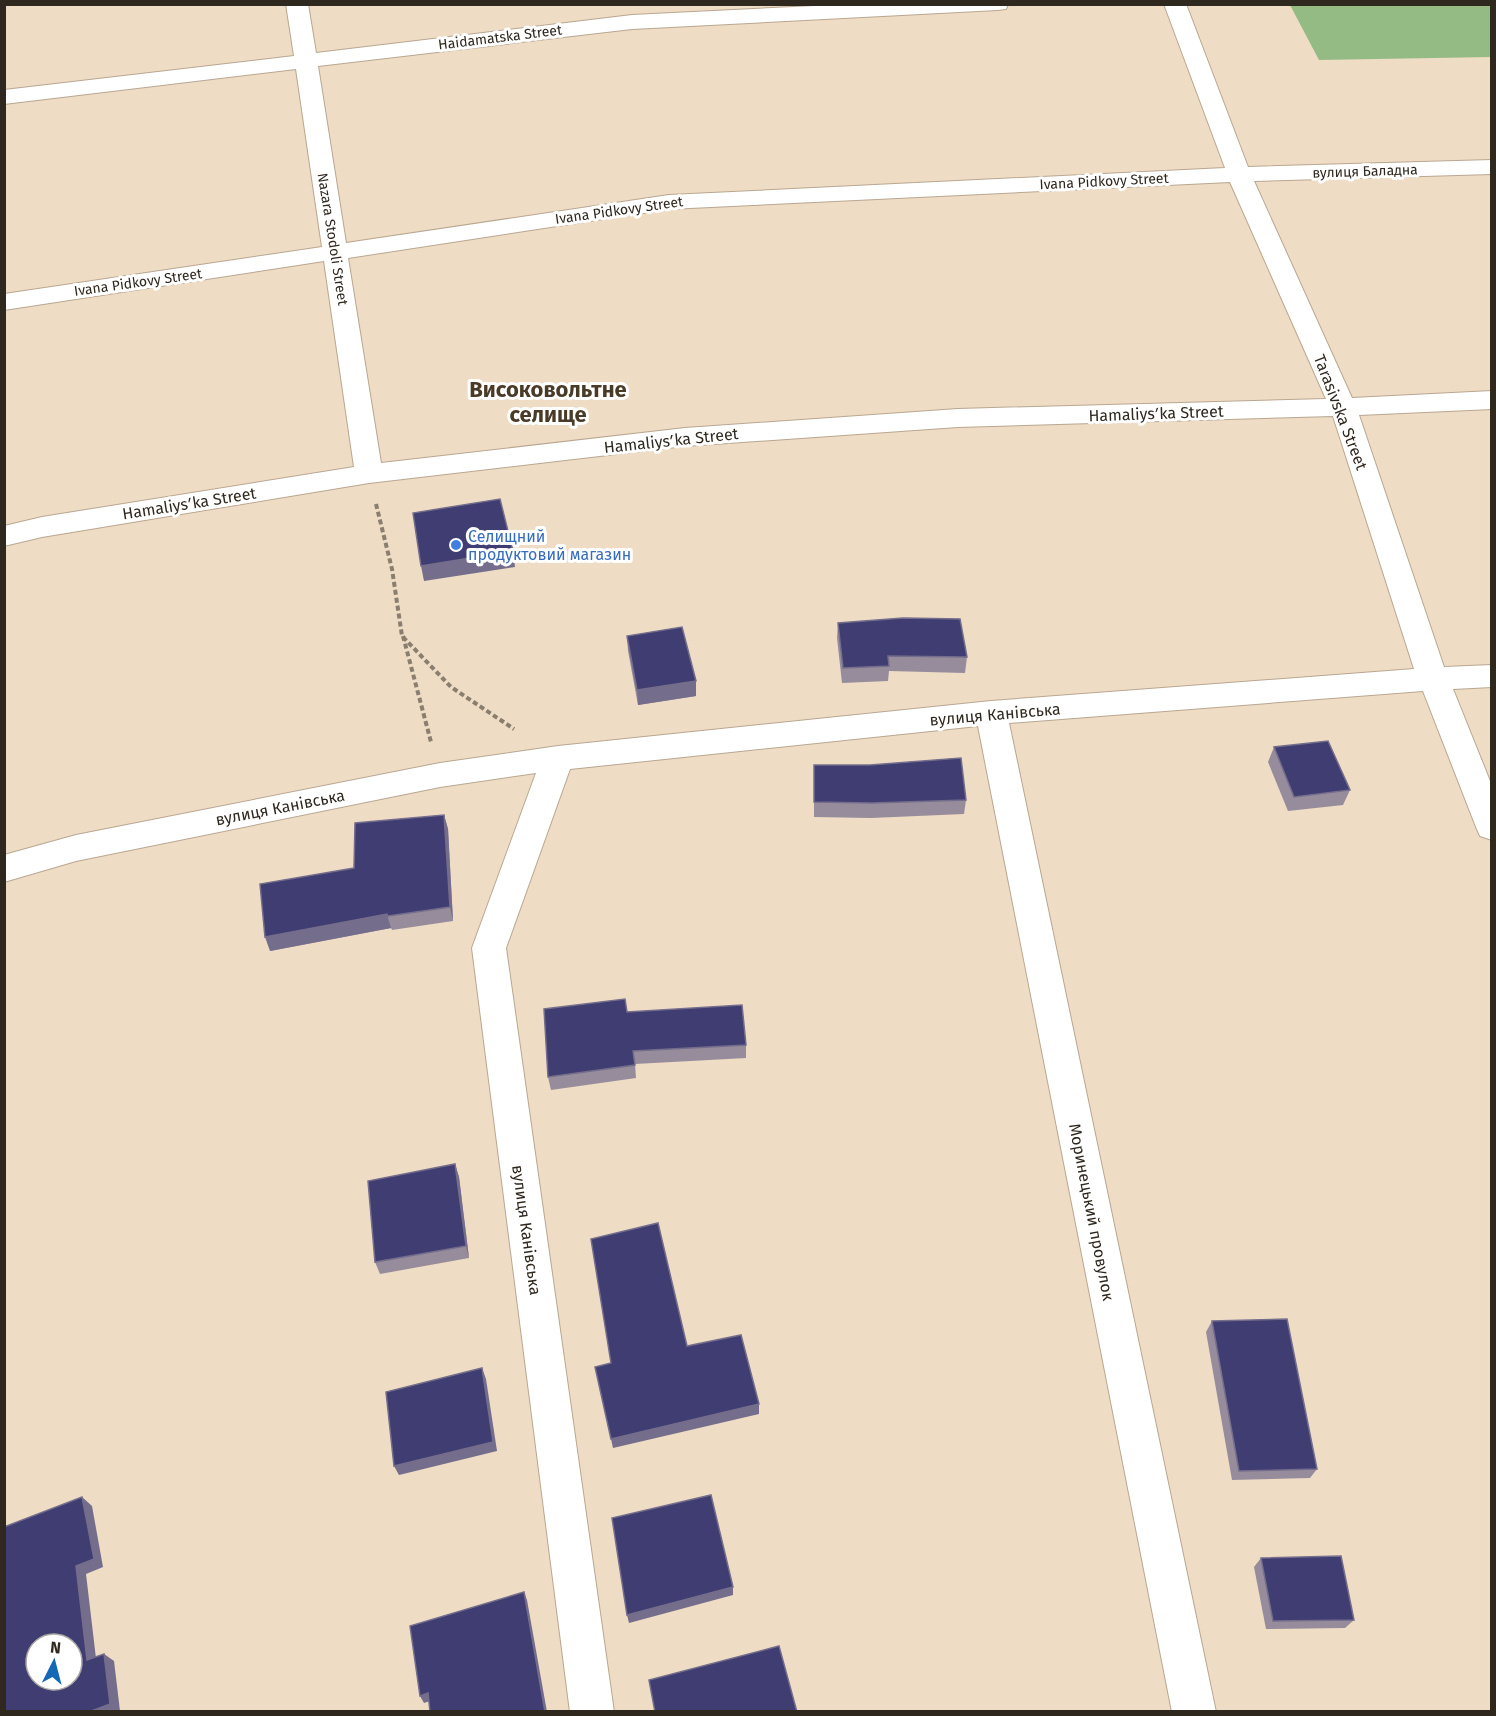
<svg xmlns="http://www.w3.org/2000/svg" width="1496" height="1716" font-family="'Fira Sans',sans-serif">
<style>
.green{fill:#95bb84}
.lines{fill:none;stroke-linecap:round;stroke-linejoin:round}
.minor-casing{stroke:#b9a791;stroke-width:2}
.path{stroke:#8a7e6e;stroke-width:4;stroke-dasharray:5 3;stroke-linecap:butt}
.minor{fill:#fff;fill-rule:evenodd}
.wall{fill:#968c9c}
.shaded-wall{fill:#746d8b}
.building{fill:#3f3d72;stroke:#746d8b;stroke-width:1.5;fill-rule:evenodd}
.shop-dot{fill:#3f7fe0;stroke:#fff;stroke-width:2}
.labels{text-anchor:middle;stroke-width:6;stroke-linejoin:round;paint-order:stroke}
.far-street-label{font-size:14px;fill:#2f281f;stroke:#fff}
.street-label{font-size:16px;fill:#2f281f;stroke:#fff}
.shop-label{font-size:16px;fill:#366cbe;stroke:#fff;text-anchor:start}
.district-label{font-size:22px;font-weight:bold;fill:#4a3b28;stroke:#fff}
</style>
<rect width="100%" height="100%" fill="#eedcc5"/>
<path class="green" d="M 1290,5 L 1491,5 L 1491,57 L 1319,60 Z"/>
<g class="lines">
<defs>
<path id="minor" d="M 286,4 L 308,4 L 316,53 L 632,15 L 856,4 L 1008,4 L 1006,9 L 998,10 L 632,29 L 318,66 L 346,243 L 669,195 L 1225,168 L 1164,4 L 1186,4 L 1248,167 L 1492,160 L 1492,174 L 1254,181 L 1352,398 L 1492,391 L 1492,409 L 1359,415 L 1444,667 L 1492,665 L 1492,687 L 1453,689 L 1492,786 L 1492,840 L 1480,836 L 1476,827 L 1423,691 L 1009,723 L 1216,1712 L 1172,1712 L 978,726 L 570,769 L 506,948 L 614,1712 L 570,1712 L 472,948 L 536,773 L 440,787 L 76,861 L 4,882 L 4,855 L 76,835 L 440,763 L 558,746 L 991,701 L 1414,669 L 1333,416 L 958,427 L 685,446 L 369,483 L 42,537 L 4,546 L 4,526 L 42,517 L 354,467 L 324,261 L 4,310 L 4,294 L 322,247 L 296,69 L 4,104 L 4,90 L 294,56 ZM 1230,182 L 1326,399 L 958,409 L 685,428 L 381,463 L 348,258 L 669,209 Z"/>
</defs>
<use href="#minor" class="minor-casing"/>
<g class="path">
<path d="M 376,504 L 392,569 L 402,636 L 451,687 L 514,729"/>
<path d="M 403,636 L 431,742"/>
</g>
<use href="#minor" class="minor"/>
</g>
<g class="wall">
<path d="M 838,623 L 967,657 L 965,673 L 889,671 L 888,681 L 842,683 L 837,638 Z"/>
<path d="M 627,636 L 696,696 L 638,705 L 628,651 Z"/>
<path d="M 1274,747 L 1350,790 L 1343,805 L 1288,811 L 1268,762 Z"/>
<path d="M 814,765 L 966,800 L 964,814 L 871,818 L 814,817 Z"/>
<path d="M 444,815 L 448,829 L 453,921 L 392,930 L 391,928 L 270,951 Z"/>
<path d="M 627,1012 L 746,1045 L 746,1058 L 635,1064 L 636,1078 L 551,1090 L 548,1077 Z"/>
<path d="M 455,1164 L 459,1177 L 469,1258 L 380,1274 L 375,1262 Z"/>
<path d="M 1212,1321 L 1317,1469 L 1310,1478 L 1232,1480 L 1206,1332 Z"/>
<path d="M 1261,1558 L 1354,1620 L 1345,1628 L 1266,1629 L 1254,1567 Z"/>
</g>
<g class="shaded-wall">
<path d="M 513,551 L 515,567 L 424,581 L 421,566 Z"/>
<path d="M 696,681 L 696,696 L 638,705 L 637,690 Z"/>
<path d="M 444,815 L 448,829 L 453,921 L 450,907 Z"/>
<path d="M 387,914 L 391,928 L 270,951 L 265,937 Z"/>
<path d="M 455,1164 L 459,1177 L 469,1258 L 466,1246 Z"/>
<path d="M 482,1368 L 486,1379 L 497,1451 L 399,1475 L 394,1466 Z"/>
<path d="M 759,1404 L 759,1414 L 613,1448 L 611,1439 Z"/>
<path d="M 82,1497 L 92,1506 L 103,1567 L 86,1574 L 97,1667 L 87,1660 L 76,1566 Z"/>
<path d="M 733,1587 L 733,1595 L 629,1623 L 627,1615 Z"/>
<path d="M 524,1592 L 527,1600 L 547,1712 L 545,1712 Z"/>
<path d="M 104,1654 L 114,1661 L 120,1711 L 117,1712 L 89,1712 Z"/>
<path d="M 428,1693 L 433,1700 L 424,1703 L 420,1696 Z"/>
</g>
<g class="building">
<path d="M 500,499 L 513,551 L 421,566 L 413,513 Z"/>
<path d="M 903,618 L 960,619 L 967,657 L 888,656 L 889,666 L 843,668 L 838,623 Z"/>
<path d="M 682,627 L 696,681 L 637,690 L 627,636 Z"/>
<path d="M 1328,741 L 1350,790 L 1294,797 L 1274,747 Z"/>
<path d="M 961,758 L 966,800 L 872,803 L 814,802 L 814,765 L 870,765 Z"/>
<path d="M 444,815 L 450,907 L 388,916 L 387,914 L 265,937 L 260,884 L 354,868 L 355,823 Z"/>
<path d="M 625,999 L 627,1012 L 742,1005 L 746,1045 L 633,1051 L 635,1065 L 548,1077 L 544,1009 Z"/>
<path d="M 455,1164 L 466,1246 L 375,1262 L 368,1181 Z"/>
<path d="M 658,1223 L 687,1346 L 741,1335 L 759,1404 L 611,1439 L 595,1367 L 611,1363 L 591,1239 Z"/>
<path d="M 1287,1319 L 1317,1469 L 1239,1471 L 1212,1321 Z"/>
<path d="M 482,1368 L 493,1442 L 394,1466 L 386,1392 Z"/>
<path d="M 711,1495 L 733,1587 L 627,1615 L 612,1518 Z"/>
<path d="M 82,1497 L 94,1559 L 76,1566 L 87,1660 L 104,1654 L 110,1704 L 89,1712 L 4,1712 L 4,1527 ZM 36,1644 L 72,1644 L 72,1680 L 36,1680 Z"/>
<path d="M 1341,1556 L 1354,1620 L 1273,1621 L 1261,1558 Z"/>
<path d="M 524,1592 L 545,1712 L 430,1712 L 428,1693 L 420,1696 L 410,1626 Z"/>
<path d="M 779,1646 L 797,1712 L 655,1712 L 649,1680 Z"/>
</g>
<circle class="shop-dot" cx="456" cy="545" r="6"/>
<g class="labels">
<g class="far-street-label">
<text transform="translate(500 37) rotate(-7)" y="5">Haidamatska Street</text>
<text transform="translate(1365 171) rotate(-2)" y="5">вулиця Баладна</text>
<text transform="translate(1104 181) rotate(-3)" y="5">Ivana Pidkovy Street</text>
<text transform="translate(619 210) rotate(-8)" y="5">Ivana Pidkovy Street</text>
<text transform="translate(333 239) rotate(81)" y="5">Nazara Stodoli Street</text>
<text transform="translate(138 282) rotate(-8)" y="5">Ivana Pidkovy Street</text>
</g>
<g class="street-label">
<text transform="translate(1341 412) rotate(69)" y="6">Tarasivska Street</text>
<text transform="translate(1156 413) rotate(-2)" y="6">Hamaliysʹka Street</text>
<text transform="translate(671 440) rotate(-6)" y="6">Hamaliysʹka Street</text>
<text transform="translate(189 503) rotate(-9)" y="6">Hamaliysʹka Street</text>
<text transform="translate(995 714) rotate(-5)" y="6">вулиця Канівська</text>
<text transform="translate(280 807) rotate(-11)" y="6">вулиця Канівська</text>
<text transform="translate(1092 1212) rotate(79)" y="6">Моринецький провулок</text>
<text transform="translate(527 1230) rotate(82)" y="6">вулиця Канівська</text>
</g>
<g class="shop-label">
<text x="468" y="542">Селищний<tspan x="468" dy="18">продуктовий магазин</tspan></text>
</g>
<g class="district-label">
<text x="548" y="397">Високовольтне<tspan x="548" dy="25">селище</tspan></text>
</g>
</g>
<rect width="1496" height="1716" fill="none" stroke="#2f281f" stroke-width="12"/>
<g transform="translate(54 1662) rotate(6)"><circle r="28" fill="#ffffff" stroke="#aca9a5" stroke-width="1.5"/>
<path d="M0-4.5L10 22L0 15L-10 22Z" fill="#1568b6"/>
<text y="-9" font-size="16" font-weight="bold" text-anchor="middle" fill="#2f281f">N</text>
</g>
</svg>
